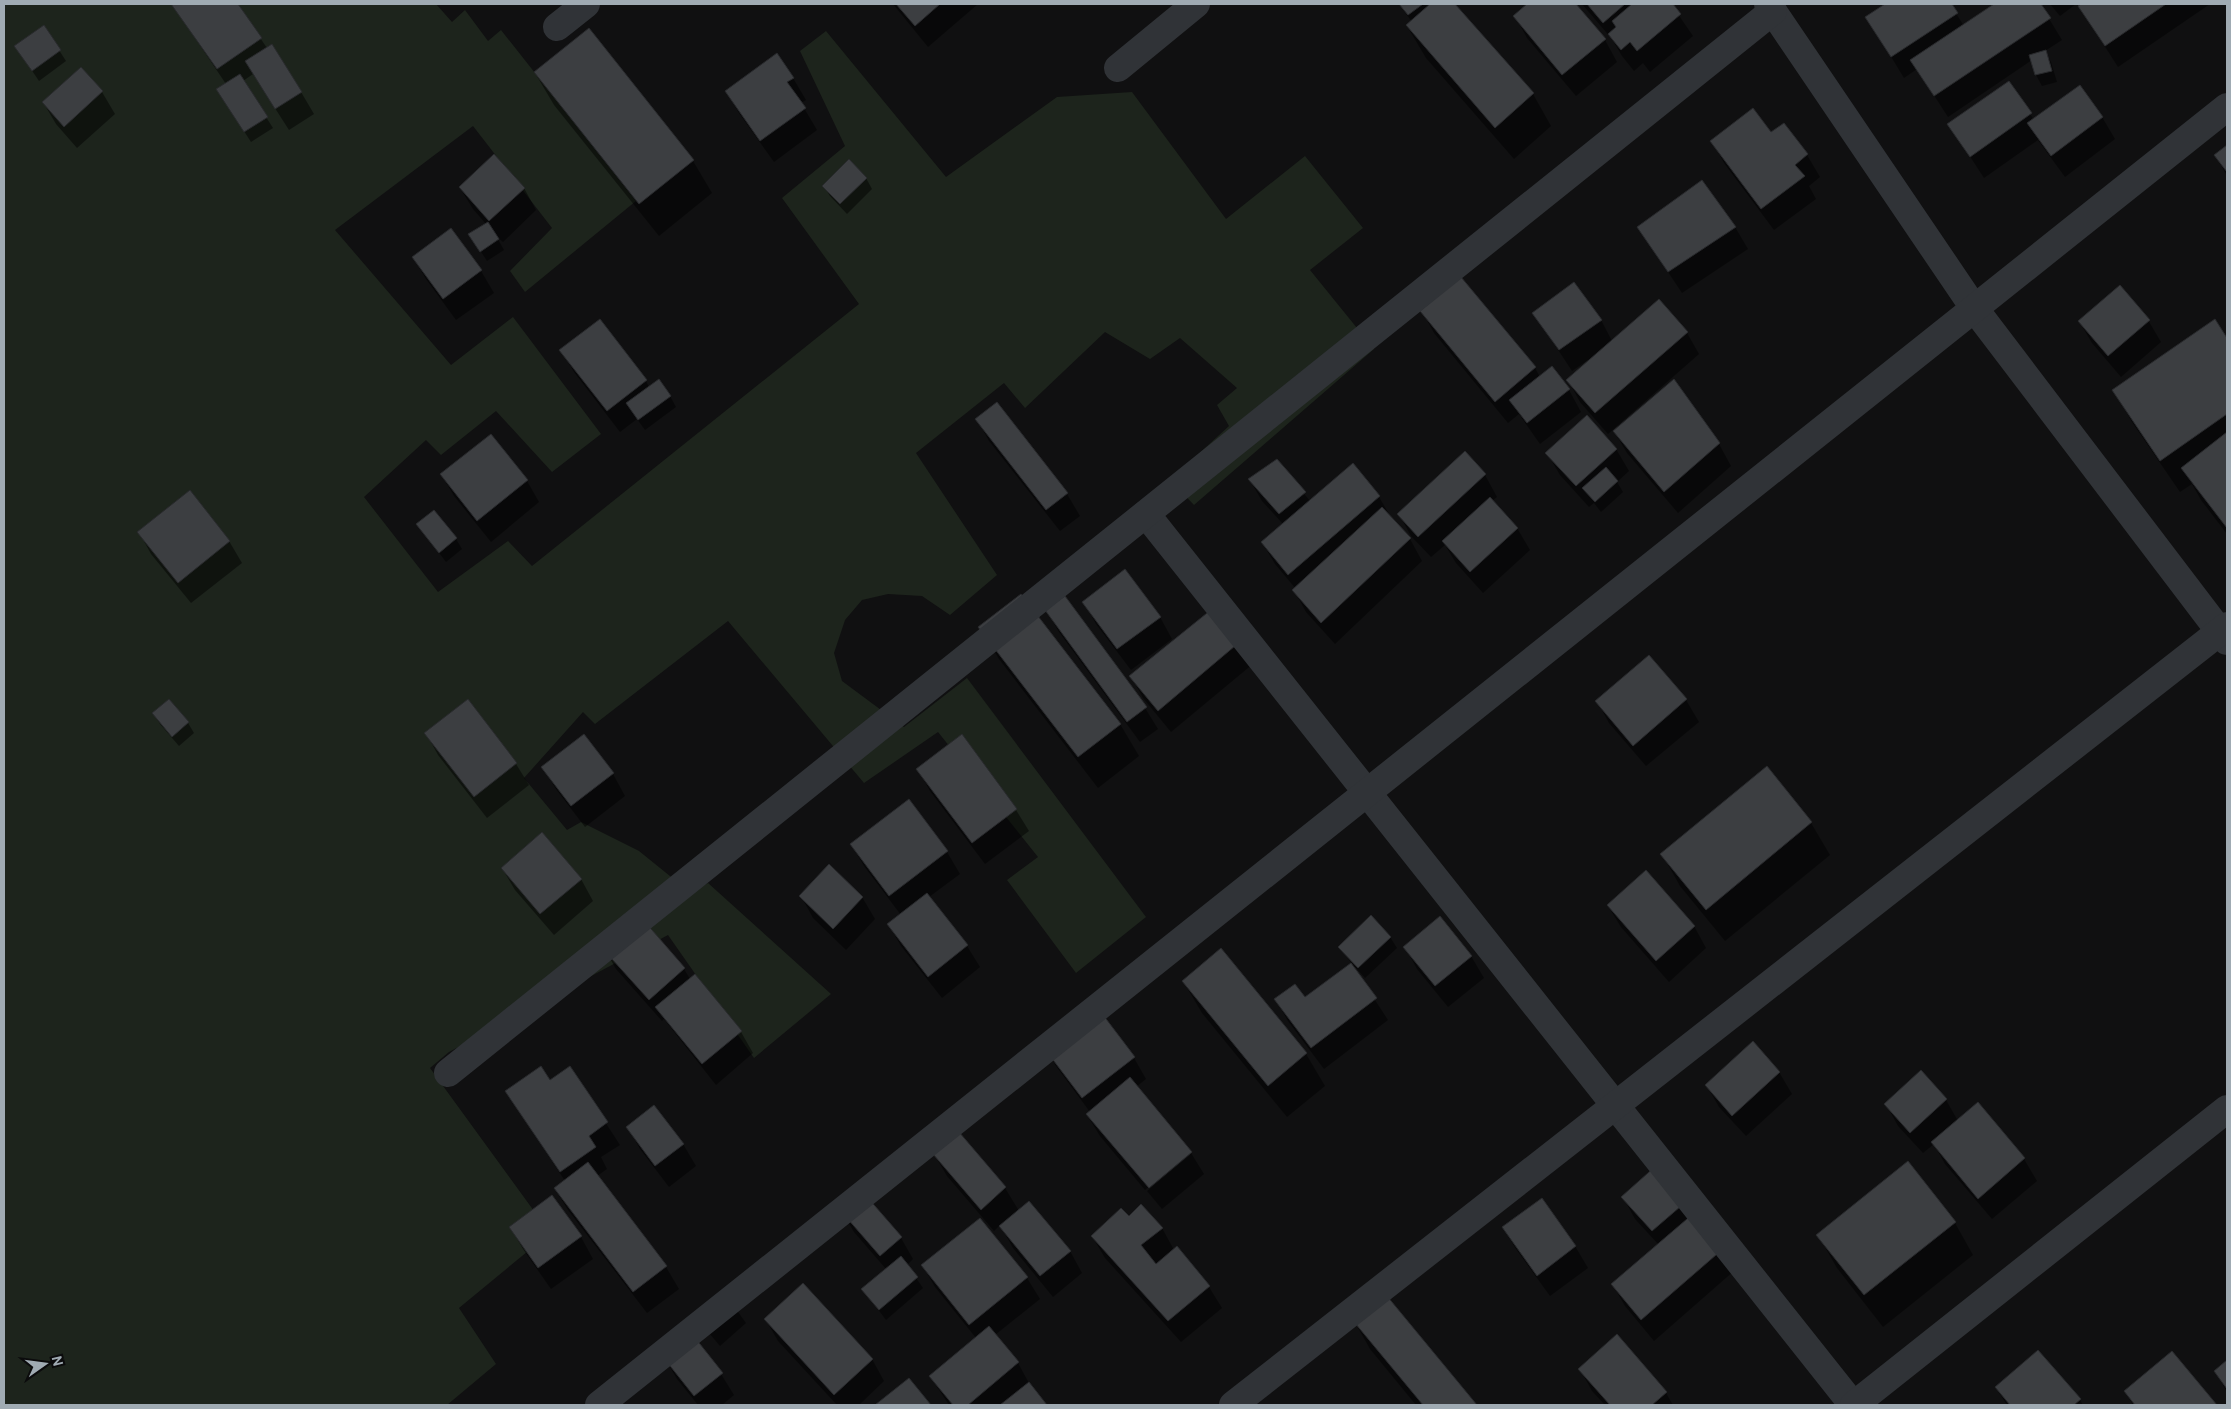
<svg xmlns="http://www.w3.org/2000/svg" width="2231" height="1409" font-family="Overpass,sans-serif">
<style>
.green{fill:#1d241c}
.shadow{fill:#0007}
.building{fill:#3c3e41;stroke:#292a2d}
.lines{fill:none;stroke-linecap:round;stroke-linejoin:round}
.street{stroke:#303337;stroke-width:28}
</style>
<rect width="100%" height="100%" fill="#101011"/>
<path class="green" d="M 4,4 L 436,4 L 452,22 L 465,10 L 488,41 L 501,30 L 636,201 L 525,292 L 510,271 L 552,228 L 473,126 L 335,230 L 451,365 L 513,317 L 601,434 L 552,472 L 496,411 L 441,455 L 426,440 L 364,497 L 438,592 L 508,541 L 532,566 L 859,304 L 782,198 L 845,146 L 800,51 L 826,31 L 946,177 L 1057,97 L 1132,92 L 1226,219 L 1305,156 L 1363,228 L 1310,270 L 1374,349 L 1194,505 L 1170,480 L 1229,426 L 1217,405 L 1237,388 L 1180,338 L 1150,359 L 1105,332 L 1025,408 L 1004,383 L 916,453 L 997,575 L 950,615 L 922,596 L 888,594 L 862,600 L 845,620 L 834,653 L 842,681 L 904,727 L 967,678 L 1146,917 L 1076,973 L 1007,880 L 1038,857 L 938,732 L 864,783 L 728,621 L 595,724 L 583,712 L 524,778 L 567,830 L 581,822 L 639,851 L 691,893 L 708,883 L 831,994 L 754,1058 L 668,935 L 449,1052 L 430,1068 L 550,1233 L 459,1308 L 496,1364 L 447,1405 L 4,1405 Z"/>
<g class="shadow">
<path d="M 172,4 L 237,4 L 267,48 L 301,92 L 314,114 L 289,130 L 253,74 L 243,81 L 273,128 L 251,142 L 224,100 L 226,84 Z"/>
<path d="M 893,4 L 978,4 L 928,47 Z"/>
<path d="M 1399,4 L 1428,4 L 1429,6 L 1432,4 L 1454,4 L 1533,94 L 1551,126 L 1514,159 L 1426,58 L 1407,26 L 1412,22 Z"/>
<path d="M 1529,4 L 1575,4 L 1605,40 L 1617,62 L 1576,96 L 1527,38 L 1515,16 Z"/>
<path d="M 1582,4 L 1671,4 L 1693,36 L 1650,72 L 1643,63 L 1634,71 L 1622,56 L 1612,39 Z"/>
<path d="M 1888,4 L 1950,4 L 1964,26 L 1996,4 L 2040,4 L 2062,40 L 2045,51 L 2051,62 L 2057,82 L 2042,86 L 2036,75 L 2032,60 L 1948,117 L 1917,69 L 1904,78 L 1867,17 Z"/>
<path d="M 2050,4 L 2076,4 L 2060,16 Z"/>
<path d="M 2083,4 L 2210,4 L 2118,67 L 2079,6 Z"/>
<path d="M 44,27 L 66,61 L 39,81 L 16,47 Z"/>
<path d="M 81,69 L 102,92 L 115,114 L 77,148 L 56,124 L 43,102 Z"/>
<path d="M 535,73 L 693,161 L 712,193 L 659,236 L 554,105 Z"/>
<path d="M 793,78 L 806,100 L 801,103 L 817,130 L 774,162 L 739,113 L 726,91 Z"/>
<path d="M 2009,82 L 2034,120 L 2102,117 L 2115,139 L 2065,177 L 2038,140 L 1984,178 L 1949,124 Z"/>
<path d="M 1784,124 L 1807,155 L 1820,177 L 1809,186 L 1816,199 L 1774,230 L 1724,163 L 1712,141 L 1771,134 Z"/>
<path d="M 2227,146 L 2227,176 L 2216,156 Z"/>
<path d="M 866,178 L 872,189 L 847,214 L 830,196 L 824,186 Z"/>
<path d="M 460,188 L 524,188 L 536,210 L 503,242 L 496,236 L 504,250 L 487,261 L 476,244 L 486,224 L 473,209 Z"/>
<path d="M 1638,227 L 1735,227 L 1748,249 L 1682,293 Z"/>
<path d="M 451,229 L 481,271 L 494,293 L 456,320 L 426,279 L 413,257 Z"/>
<path d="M 1422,311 L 1535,368 L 1540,377 L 1552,368 L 1569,390 L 1581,412 L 1540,444 L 1519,414 L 1508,423 L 1434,333 Z"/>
<path d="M 1534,313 L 1601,320 L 1612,341 L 1687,333 L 1699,354 L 1608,434 L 1580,402 L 1568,380 L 1589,361 L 1588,360 L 1572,371 Z"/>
<path d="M 2148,320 L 2161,342 L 2121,377 L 2092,343 L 2079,321 Z"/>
<path d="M 2214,321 L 2227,340 L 2227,534 L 2201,500 L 2192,484 L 2180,492 L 2132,422 L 2114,390 Z"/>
<path d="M 561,350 L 646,381 L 649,387 L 670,396 L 676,407 L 645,430 L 637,419 L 620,432 L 574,372 Z"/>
<path d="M 1674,381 L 1719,444 L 1731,466 L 1678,513 L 1627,453 L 1614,431 Z"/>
<path d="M 997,404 L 1067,494 L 1080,516 L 1060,531 L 989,441 L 977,419 Z"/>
<path d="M 1616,449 L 1629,471 L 1617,482 L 1623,492 L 1601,512 L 1594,503 L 1589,507 L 1560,475 L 1547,453 Z"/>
<path d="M 1277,461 L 1310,501 L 1352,465 L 1379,497 L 1392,519 L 1410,539 L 1422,561 L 1335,644 L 1306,612 L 1294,590 L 1296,589 L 1275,564 L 1262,542 L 1283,524 L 1262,501 L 1250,480 Z"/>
<path d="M 442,475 L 527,481 L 539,502 L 491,542 L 454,496 Z"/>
<path d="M 1485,475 L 1497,497 L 1492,501 L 1517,528 L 1530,550 L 1483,593 L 1456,563 L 1445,545 L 1431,557 L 1411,536 L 1399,514 Z"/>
<path d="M 418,525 L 456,539 L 462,549 L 446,562 Z"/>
<path d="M 139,532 L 229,541 L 242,563 L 191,603 L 151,554 Z"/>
<path d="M 1084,602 L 1160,617 L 1172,639 L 1131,670 L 1096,624 Z"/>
<path d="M 1047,611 L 1145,708 L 1158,729 L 1140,742 L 1059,632 Z"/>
<path d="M 980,627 L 1120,724 L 1139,756 L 1098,788 L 999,659 Z"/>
<path d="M 1241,641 L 1254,663 L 1171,732 L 1143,698 L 1131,676 Z"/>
<path d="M 1649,656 L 1686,700 L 1699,722 L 1646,766 L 1609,723 L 1597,701 Z"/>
<path d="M 169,700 L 188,723 L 194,733 L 179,746 L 160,724 L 153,713 Z"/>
<path d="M 468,700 L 516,764 L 529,785 L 487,818 L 438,755 L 426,733 Z"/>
<path d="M 583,736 L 613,774 L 625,796 L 585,827 L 556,789 L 543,768 Z"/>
<path d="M 961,736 L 1016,810 L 1029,831 L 985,864 L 930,791 L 918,769 Z"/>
<path d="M 1767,768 L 1811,823 L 1830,855 L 1725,941 L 1680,886 L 1662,854 Z"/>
<path d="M 909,801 L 947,852 L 960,874 L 929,897 L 967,946 L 980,967 L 942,998 L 901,946 L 889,925 L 901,915 L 864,866 L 851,844 Z"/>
<path d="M 502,868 L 581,879 L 593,901 L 554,935 L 515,890 Z"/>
<path d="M 801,896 L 862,897 L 875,919 L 846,950 L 813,918 Z"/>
<path d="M 1608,906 L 1694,926 L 1706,948 L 1669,982 L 1621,927 Z"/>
<path d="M 639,917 L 684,969 L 690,979 L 741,1032 L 753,1053 L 716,1085 L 664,1019 L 662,1021 L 616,969 L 604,948 Z"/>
<path d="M 1390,937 L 1397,948 L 1365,978 L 1355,967 L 1354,968 L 1388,1020 L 1324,1069 L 1288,1021 L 1276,1000 L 1305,998 L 1352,964 L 1340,947 Z"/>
<path d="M 1405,947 L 1471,956 L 1484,978 L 1448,1007 L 1417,969 Z"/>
<path d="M 1220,950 L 1306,1054 L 1325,1086 L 1287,1117 L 1202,1013 L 1183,981 Z"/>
<path d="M 1043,1044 L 1134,1058 L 1146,1079 L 1136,1087 L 1191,1153 L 1204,1174 L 1162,1209 L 1147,1191 L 1190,1155 L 1190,1152 L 1145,1190 L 1100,1136 L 1087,1115 L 1090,1112 L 1056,1066 Z"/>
<path d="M 570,1068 L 620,1145 L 601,1157 L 607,1169 L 597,1176 L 666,1267 L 679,1289 L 647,1313 L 568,1210 L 555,1189 L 565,1181 L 506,1091 L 550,1082 Z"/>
<path d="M 1779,1072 L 1792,1094 L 1746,1136 L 1719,1107 L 1707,1086 Z"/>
<path d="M 1921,1072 L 1946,1100 L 1958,1121 L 1978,1104 L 2024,1159 L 2037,1181 L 1992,1219 L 1945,1164 L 1934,1144 L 1923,1153 L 1898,1126 L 1886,1104 Z"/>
<path d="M 628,1127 L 683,1144 L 696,1166 L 669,1187 L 640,1149 Z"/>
<path d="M 958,1133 L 1005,1188 L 1019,1211 L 1070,1251 L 1082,1273 L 1053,1297 L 1013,1248 L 1000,1225 L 994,1231 L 947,1176 L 934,1154 Z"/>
<path d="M 1656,1167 L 1735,1270 L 1654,1341 L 1625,1306 L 1613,1285 L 1659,1245 L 1635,1219 L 1623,1197 Z"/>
<path d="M 552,1197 L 581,1237 L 593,1259 L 551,1289 L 523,1249 L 510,1227 Z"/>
<path d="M 1541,1200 L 1575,1246 L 1588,1268 L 1550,1296 L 1516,1249 L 1503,1228 Z"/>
<path d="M 841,1210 L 901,1238 L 913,1259 L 907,1265 L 923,1288 L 886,1320 L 863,1289 L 886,1269 L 854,1232 Z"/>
<path d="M 1129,1217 L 1162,1228 L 1174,1250 L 1177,1247 L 1209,1287 L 1222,1308 L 1181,1342 L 1105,1258 L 1092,1236 Z"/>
<path d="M 980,1219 L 1027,1278 L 1040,1299 L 995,1335 L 1018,1363 L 1030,1385 L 1045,1405 L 949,1405 L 930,1376 L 976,1338 L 935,1287 L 923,1266 Z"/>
<path d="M 1955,1223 L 1973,1255 L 1883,1327 L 1837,1268 L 1818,1235 Z"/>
<path d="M 1382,1291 L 1476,1405 L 1416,1405 L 1370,1349 L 1352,1317 Z"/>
<path d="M 725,1294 L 746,1323 L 720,1346 L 704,1327 Z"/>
<path d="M 766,1320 L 872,1359 L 884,1381 L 859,1405 L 837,1405 L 778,1341 Z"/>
<path d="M 2172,1353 L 2215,1405 L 2133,1405 L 2125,1391 Z"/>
<path d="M 664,1357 L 721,1374 L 734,1395 L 722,1405 L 698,1405 L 677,1379 Z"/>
<path d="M 2227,1362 L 2227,1392 L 2215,1371 Z"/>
<path d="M 1580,1369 L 1666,1393 L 1673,1405 L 1605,1405 L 1592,1391 Z"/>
<path d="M 909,1379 L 929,1405 L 877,1405 Z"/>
<path d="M 1996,1388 L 2080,1400 L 2083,1405 L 2007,1405 Z"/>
</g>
<g class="building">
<path d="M 171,4 L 238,4 L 262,38 L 217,69 Z"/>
<path d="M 896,4 L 940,4 L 915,26 Z"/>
<path d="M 1399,4 L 1423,4 L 1408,15 Z"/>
<path d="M 1430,4 L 1455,4 L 1534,93 L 1495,128 L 1406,25 Z"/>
<path d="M 1527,4 L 1576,4 L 1606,39 L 1562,75 L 1513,16 Z"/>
<path d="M 1587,4 L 1625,4 L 1603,23 Z"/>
<path d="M 1632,4 L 1673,4 L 1681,14 L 1637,51 L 1630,42 L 1621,50 L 1608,34 L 1616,27 L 1612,21 Z"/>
<path d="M 1885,4 L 1952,4 L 1958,13 L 1891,57 L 1865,17 Z"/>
<path d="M 1994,4 L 2041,4 L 2051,18 L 1934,96 L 1910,60 Z"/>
<path d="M 2081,4 L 2166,4 L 2105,46 L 2078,6 Z"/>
<path d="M 44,25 L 61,50 L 32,71 L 14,46 Z"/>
<path d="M 589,28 L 694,160 L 639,204 L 534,72 Z"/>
<path d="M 272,44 L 302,92 L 275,109 L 245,61 Z"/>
<path d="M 2046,50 L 2052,71 L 2035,75 L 2029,55 Z"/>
<path d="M 777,53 L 794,78 L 787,82 L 806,108 L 760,141 L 725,91 Z"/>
<path d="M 81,67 L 103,91 L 64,127 L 42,102 Z"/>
<path d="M 240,74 L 268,117 L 244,132 L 216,89 Z"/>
<path d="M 2009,81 L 2032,113 L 1970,157 L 1947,124 Z"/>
<path d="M 2080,85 L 2103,117 L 2051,156 L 2027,123 Z"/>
<path d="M 1753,108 L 1771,132 L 1784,123 L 1808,154 L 1795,165 L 1805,176 L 1761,209 L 1710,141 Z"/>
<path d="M 2227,145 L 2227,172 L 2214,155 Z"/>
<path d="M 494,154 L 525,188 L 489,221 L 459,187 Z"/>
<path d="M 849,159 L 867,178 L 840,204 L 822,186 Z"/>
<path d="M 1702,180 L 1736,227 L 1668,272 L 1637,227 Z"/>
<path d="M 488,222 L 499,239 L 480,252 L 468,234 Z"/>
<path d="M 451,228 L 482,270 L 443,299 L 412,257 Z"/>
<path d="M 1461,277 L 1536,367 L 1495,402 L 1420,311 Z"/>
<path d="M 1574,282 L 1602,320 L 1559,350 L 1532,313 Z"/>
<path d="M 2120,285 L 2150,320 L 2108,356 L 2078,321 Z"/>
<path d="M 1659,299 L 1688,332 L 1595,413 L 1566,380 Z"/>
<path d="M 600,319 L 647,380 L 607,411 L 559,350 Z"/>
<path d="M 2215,319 L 2227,338 L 2227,414 L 2160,461 L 2112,390 Z"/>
<path d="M 1552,366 L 1570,389 L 1527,423 L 1509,400 Z"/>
<path d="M 659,379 L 671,396 L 638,420 L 626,403 Z"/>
<path d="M 1674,379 L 1720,443 L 1664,492 L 1613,431 Z"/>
<path d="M 997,402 L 1068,493 L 1046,510 L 975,419 Z"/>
<path d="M 1587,415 L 1617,449 L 1576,486 L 1545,453 Z"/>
<path d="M 2227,432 L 2227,528 L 2181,468 Z"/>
<path d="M 491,434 L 528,480 L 477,521 L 440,474 Z"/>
<path d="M 1465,451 L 1486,474 L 1418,537 L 1397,514 Z"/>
<path d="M 1277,459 L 1306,492 L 1279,514 L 1248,479 Z"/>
<path d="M 1353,463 L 1380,496 L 1288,575 L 1261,542 Z"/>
<path d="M 1606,467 L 1618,481 L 1595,502 L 1582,488 Z"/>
<path d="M 190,490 L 230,541 L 178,583 L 137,532 Z"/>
<path d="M 1490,497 L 1518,528 L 1470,572 L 1442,541 Z"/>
<path d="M 1382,507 L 1411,538 L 1321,623 L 1292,590 Z"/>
<path d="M 434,510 L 457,538 L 439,553 L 416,524 Z"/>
<path d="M 1125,569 L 1161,617 L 1117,649 L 1082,602 Z"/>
<path d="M 1021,594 L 1121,724 L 1078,757 L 978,627 Z"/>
<path d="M 1065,596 L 1147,707 L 1127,722 L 1045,610 Z"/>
<path d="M 1217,605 L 1242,640 L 1158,711 L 1129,676 Z"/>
<path d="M 1649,655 L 1687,699 L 1633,746 L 1595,701 Z"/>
<path d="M 169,699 L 189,722 L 172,737 L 152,713 Z"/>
<path d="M 468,699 L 517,763 L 474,797 L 424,733 Z"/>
<path d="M 584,734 L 614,773 L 571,806 L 541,767 Z"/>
<path d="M 962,734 L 1017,809 L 972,843 L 916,769 Z"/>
<path d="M 1767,766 L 1812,822 L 1706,910 L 1660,854 Z"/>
<path d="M 909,799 L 948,851 L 889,896 L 850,844 Z"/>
<path d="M 542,832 L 582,879 L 540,914 L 501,868 Z"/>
<path d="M 829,864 L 863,897 L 833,929 L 799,896 Z"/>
<path d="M 1646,870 L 1695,926 L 1656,961 L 1607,905 Z"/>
<path d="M 927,893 L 968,945 L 928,977 L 887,924 Z"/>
<path d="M 639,915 L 685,968 L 649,1000 L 602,948 Z"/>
<path d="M 1371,915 L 1391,937 L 1358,968 L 1338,947 Z"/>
<path d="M 1440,916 L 1472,956 L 1435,986 L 1403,947 Z"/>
<path d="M 1221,948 L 1307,1053 L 1268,1086 L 1182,981 Z"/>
<path d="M 1351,963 L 1377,998 L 1311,1048 L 1274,999 L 1295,984 L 1305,997 Z"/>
<path d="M 695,974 L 742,1031 L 702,1064 L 655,1007 Z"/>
<path d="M 1094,1003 L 1135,1057 L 1082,1098 L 1041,1044 Z"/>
<path d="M 1753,1041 L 1780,1072 L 1732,1116 L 1705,1085 Z"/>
<path d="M 541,1066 L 550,1080 L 570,1066 L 608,1122 L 589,1136 L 596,1147 L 560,1172 L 505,1091 Z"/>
<path d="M 1921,1070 L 1947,1099 L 1910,1133 L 1884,1104 Z"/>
<path d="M 1130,1077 L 1192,1152 L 1149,1188 L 1086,1114 Z"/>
<path d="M 1978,1102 L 2025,1158 L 1978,1199 L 1931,1142 Z"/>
<path d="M 654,1105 L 684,1144 L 655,1166 L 626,1127 Z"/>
<path d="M 959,1132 L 1006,1187 L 981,1210 L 933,1154 Z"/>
<path d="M 1908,1161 L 1956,1222 L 1864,1295 L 1816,1235 Z"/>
<path d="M 588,1162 L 667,1266 L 633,1292 L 554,1188 Z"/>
<path d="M 1657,1165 L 1688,1200 L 1652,1231 L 1621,1197 Z"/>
<path d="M 861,1190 L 902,1237 L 880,1256 L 840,1210 Z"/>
<path d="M 552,1195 L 582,1236 L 538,1268 L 509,1227 Z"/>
<path d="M 1542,1198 L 1576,1246 L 1537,1276 L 1502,1227 Z"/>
<path d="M 1029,1201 L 1071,1251 L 1040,1276 L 999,1226 Z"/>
<path d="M 1141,1204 L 1163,1228 L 1141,1245 L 1156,1264 L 1177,1246 L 1210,1286 L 1168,1321 L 1091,1236 L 1121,1208 L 1129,1216 Z"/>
<path d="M 1694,1213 L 1724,1248 L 1641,1320 L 1611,1284 Z"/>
<path d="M 980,1218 L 1028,1277 L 969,1325 L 921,1265 Z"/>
<path d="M 901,1256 L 918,1277 L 879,1310 L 861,1289 Z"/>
<path d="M 803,1283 L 873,1359 L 834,1395 L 764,1319 Z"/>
<path d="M 1382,1290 L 1477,1405 L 1423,1405 L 1350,1317 Z"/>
<path d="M 989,1326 L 1019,1362 L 968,1405 L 953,1405 L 929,1376 Z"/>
<path d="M 692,1334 L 723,1373 L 694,1396 L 663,1357 Z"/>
<path d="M 1617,1334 L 1667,1392 L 1652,1405 L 1610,1405 L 1578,1369 Z"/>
<path d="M 2038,1350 L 2081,1399 L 2074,1405 L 2010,1405 L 1995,1387 Z"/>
<path d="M 2172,1351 L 2217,1405 L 2135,1405 L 2124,1391 Z"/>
<path d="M 2227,1360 L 2227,1389 L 2214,1371 Z"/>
<path d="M 909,1378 L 931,1405 L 875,1405 Z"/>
<path d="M 1029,1382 L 1047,1405 L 1000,1405 Z"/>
</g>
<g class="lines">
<g class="street">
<path d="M 1768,4 L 1974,308 L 2227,641"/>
<path d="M 557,27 L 586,4"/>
<path d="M 1118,68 L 1196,4"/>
<path d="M 1146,514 L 1853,1405"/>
<path d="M 448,1073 L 1773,11"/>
<path d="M 599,1405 L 2227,107"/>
<path d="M 1233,1405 L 2227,626"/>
<path d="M 1854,1405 L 2227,1109"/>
</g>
</g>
<rect width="2231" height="1409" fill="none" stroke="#a0abb3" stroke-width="10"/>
<g transform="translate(45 1364) rotate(76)" stroke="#0b0b0c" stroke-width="4" paint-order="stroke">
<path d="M0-4L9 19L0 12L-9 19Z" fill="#a0abb3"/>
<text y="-8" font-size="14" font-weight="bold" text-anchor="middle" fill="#a0abb3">N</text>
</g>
</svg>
